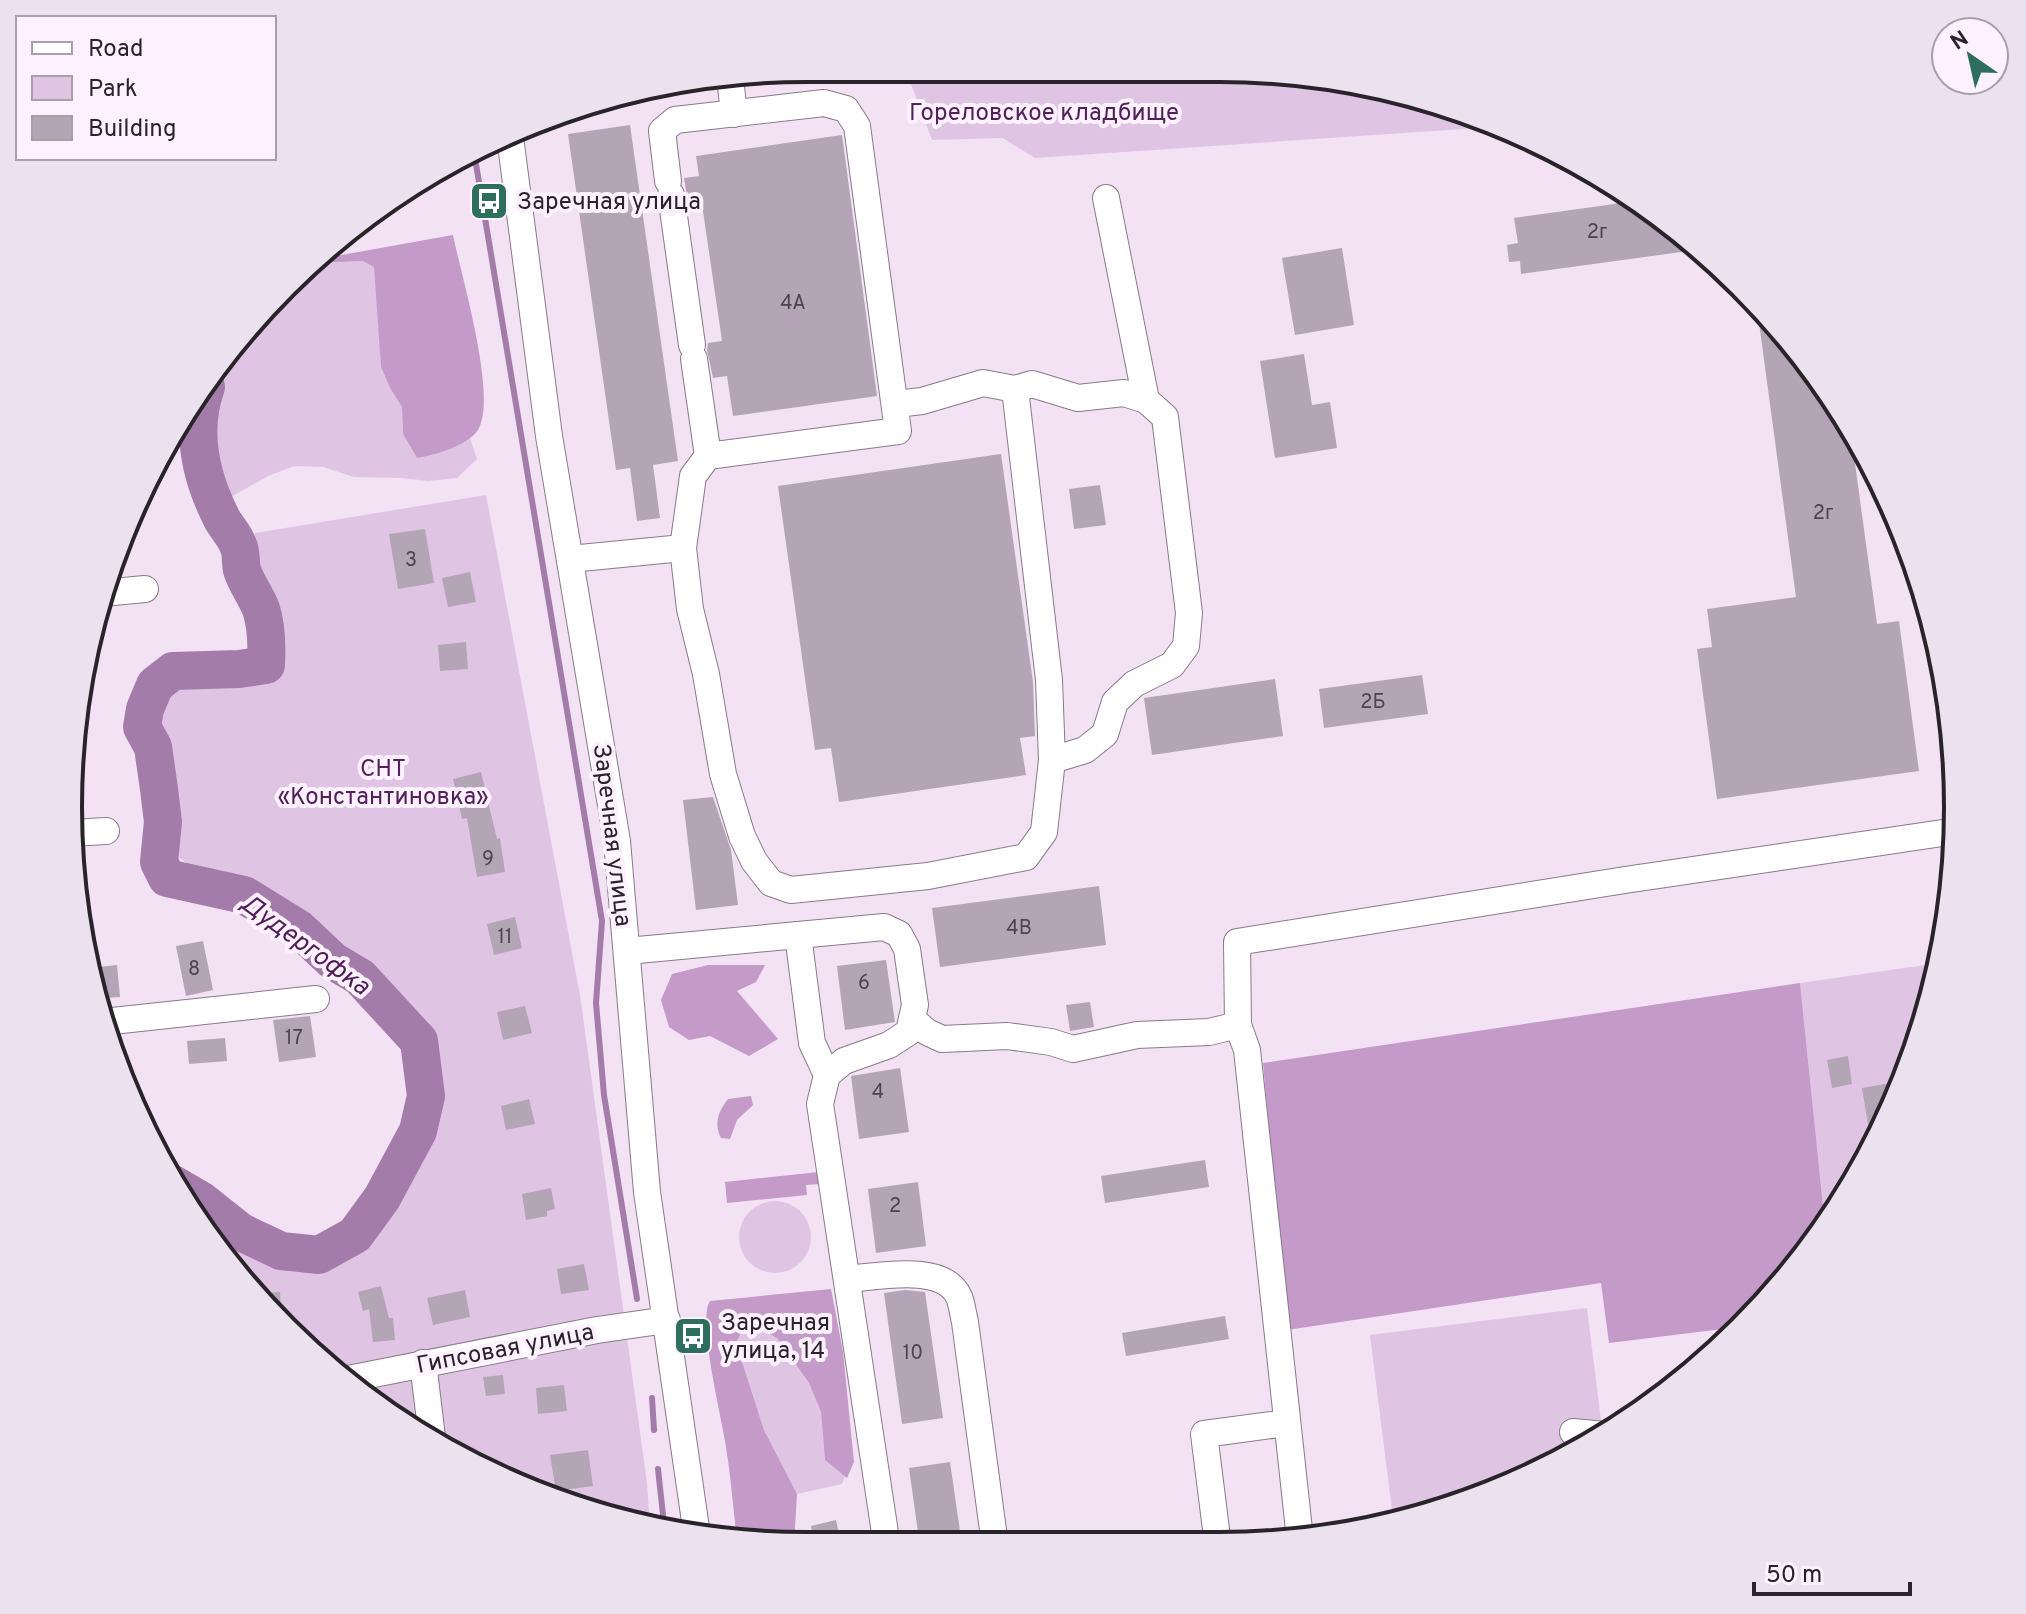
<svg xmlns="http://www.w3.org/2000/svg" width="2026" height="1614" font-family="Overpass,sans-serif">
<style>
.green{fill:#dfc5e3}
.forest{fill:#c39ac8}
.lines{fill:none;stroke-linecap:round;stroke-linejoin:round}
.stream{stroke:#a37ca9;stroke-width:6}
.river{stroke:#a37ca9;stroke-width:38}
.building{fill:#b4a5b6}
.minor-casing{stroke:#887a8a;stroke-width:28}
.minor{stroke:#fff;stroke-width:26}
.labels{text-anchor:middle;stroke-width:8;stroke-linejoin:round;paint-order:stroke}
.number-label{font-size:20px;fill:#4c444d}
.park-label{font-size:24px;fill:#522159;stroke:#fdf1ff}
.poi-label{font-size:24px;fill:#29242a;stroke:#fdf1ff;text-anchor:start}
.street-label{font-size:24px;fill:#29242a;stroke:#fdf1ff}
.water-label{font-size:26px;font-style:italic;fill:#4f1e57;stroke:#fdf1ff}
.rim{fill:none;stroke:#29242a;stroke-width:4}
</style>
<rect width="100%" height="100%" fill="#f2e2f4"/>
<g class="green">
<path d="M 905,68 L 1267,70 L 1457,107 L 1492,123 L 1493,127 L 1035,158 L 1003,138 L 932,140 Z"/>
<path d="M 363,261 L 375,267 L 381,367 L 390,388 L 402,407 L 403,434 L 417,458 L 470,438 L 477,459 L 457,478 L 428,481 L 402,478 L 354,477 L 323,467 L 294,466 L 268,476 L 229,498 L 213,458 L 212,434 L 227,359 L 285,284 L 313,263 Z"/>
<path d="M 486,495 L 580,995 L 647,1483 L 650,1528 L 524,1490 L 357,1394 L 251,1294 L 181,1195 L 230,1233 L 277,1260 L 326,1264 L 369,1236 L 407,1182 L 427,1127 L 435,1073 L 425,1029 L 326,933 L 256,883 L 200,871 L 179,858 L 156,728 L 160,700 L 181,684 L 258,679 L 282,662 L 275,617 L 258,576 L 255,533 Z"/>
<path d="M 1939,963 L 1933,999 L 1882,1134 L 1825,1225 L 1800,983 Z"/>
<circle cx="775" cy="1237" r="36"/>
<path d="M 1587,1308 L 1603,1437 L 1588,1447 L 1457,1501 L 1392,1510 L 1370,1335 Z"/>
<path d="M 746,1322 L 777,1338 L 809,1383 L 821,1412 L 825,1460 L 845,1476 L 842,1484 L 797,1494 L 764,1430 L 736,1343 Z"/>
</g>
<g class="forest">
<path d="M 453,235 C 461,275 498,397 478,430 C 467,446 435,455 417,458 L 403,434 L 402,407 L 390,388 L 381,367 L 374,267 L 363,261 L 313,263 L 332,248 L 336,256 Z"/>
<path d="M 708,965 L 765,965 L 756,982 L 737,991 L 778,1039 L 749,1056 L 710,1036 L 689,1040 L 669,1027 L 661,1000 L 672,974 Z"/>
<path d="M 1800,983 L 1825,1225 L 1805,1257 L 1739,1327 L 1609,1343 L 1601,1283 L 1287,1330 L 1263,1063 Z"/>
<path d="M 751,1096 L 753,1105 L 737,1120 L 730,1139 L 721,1138 C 714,1123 718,1112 728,1099 Z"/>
<path d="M 819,1172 L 820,1184 L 806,1185 L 807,1195 L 727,1203 L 725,1182 Z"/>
<path d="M 831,1289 L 843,1352 L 854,1462 L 847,1478 L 825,1460 L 821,1412 L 809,1383 L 777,1338 L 746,1322 L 736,1343 L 764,1430 L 797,1494 L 794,1545 L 737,1539 C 733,1508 731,1477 726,1447 C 722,1418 697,1321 710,1301 Z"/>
</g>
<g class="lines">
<g class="stream">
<path d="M 474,152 L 602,921 L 596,1003 L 604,1095 L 637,1299"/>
<path d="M 652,1398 L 654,1430"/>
<path d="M 658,1469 L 663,1515"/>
</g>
<path class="river" d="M 171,1183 L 202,1201 L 241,1232 L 281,1251 L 319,1255 L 355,1235 L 382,1198 L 418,1131 L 426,1096 L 419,1041 L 360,977 L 333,961 L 299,929 L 244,895 L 167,878 L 159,862 L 163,822 L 159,789 L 153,747 L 142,727 L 145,709 L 155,685 L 173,671 L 239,669 L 266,665 C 267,646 267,627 261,609 C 256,596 246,583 242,570 C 240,562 242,553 238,545 C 235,536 227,528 222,519 C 201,478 190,432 206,387"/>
</g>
<g class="building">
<path d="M 630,125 L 678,461 L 653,465 L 660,518 L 637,521 L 630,468 L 616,470 L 568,134 Z"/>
<path d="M 842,135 L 877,396 L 733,416 L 727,376 L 713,378 L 707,350 L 708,343 L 722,341 L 703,211 L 690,213 L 684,178 L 699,176 L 696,156 Z"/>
<path d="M 1636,201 L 1703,249 L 1521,274 L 1520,261 L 1509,262 L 1507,245 L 1518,243 L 1514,218 Z"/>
<path d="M 1342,248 L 1354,325 L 1295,335 L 1282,258 Z"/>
<path d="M 1758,315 L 1850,427 L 1877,624 L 1899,621 L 1919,771 L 1717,799 L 1697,649 L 1712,647 L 1707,609 L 1796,597 Z"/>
<path d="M 1304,354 L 1312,405 L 1330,402 L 1337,448 L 1275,458 L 1260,361 Z"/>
<path d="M 1001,454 L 1033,682 L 1035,736 L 1020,738 L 1026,775 L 839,802 L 831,748 L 815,750 L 778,486 Z"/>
<path d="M 1100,485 L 1106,525 L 1074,529 L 1069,489 Z"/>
<path d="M 425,529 L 434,583 L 398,589 L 389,534 Z"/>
<path d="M 470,572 L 476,602 L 448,607 L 442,578 Z"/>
<path d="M 466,642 L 468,669 L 440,671 L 438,645 Z"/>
<path d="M 1422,675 L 1428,714 L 1324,728 L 1319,689 Z"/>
<path d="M 1275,679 L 1283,736 L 1152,755 L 1144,698 Z"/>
<path d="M 481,772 L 497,839 L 500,838 L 505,872 L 477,877 L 467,818 L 462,819 L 453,779 Z"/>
<path d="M 713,797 L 731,850 L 738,905 L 696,910 L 683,800 Z"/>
<path d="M 1099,886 L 1106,945 L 940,967 L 932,908 Z"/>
<path d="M 515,917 L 522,948 L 494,955 L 487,924 Z"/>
<path d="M 203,941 L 213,990 L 186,996 L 176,946 Z"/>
<path d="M 886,960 L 895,1022 L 845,1030 L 837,966 Z"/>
<path d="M 117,965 L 120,997 L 94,999 L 89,968 Z"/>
<path d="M 1090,1002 L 1094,1027 L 1070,1031 L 1066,1005 Z"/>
<path d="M 525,1006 L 532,1033 L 503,1040 L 497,1012 Z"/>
<path d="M 310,1016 L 316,1057 L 279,1062 L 273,1020 Z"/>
<path d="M 225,1038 L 227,1061 L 189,1064 L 187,1041 Z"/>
<path d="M 1848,1056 L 1852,1084 L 1832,1088 L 1827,1060 Z"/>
<path d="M 900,1068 L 909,1132 L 859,1139 L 851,1076 Z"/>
<path d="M 1902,1081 L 1882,1134 L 1872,1149 L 1862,1088 Z"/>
<path d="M 529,1099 L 535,1124 L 506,1130 L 501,1106 Z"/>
<path d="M 1205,1160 L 1209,1187 L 1105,1203 L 1101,1176 Z"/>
<path d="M 918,1182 L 926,1246 L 876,1253 L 868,1189 Z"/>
<path d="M 551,1188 L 555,1209 L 547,1211 L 547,1216 L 526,1220 L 522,1194 Z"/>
<path d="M 584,1264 L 589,1290 L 561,1294 L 557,1269 Z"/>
<path d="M 381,1286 L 389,1318 L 393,1318 L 395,1340 L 373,1342 L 369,1309 L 363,1311 L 358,1292 Z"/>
<path d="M 465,1290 L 470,1317 L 433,1325 L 427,1298 Z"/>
<path d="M 905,1290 L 925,1292 L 943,1418 L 902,1424 L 884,1293 Z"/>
<path d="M 280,1292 L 282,1323 L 252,1294 Z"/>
<path d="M 1225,1316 L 1229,1339 L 1126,1356 L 1122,1333 Z"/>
<path d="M 503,1375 L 505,1394 L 486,1396 L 483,1377 Z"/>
<path d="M 564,1385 L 567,1411 L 538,1414 L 536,1388 Z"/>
<path d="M 588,1450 L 593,1486 L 556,1491 L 550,1455 Z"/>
<path d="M 950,1462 L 962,1545 L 920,1546 L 909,1468 Z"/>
<path d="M 836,1520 L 841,1543 L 815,1546 L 811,1526 Z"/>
</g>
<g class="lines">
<defs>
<g id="minor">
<path d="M 730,78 L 734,114"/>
<path d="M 510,137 L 549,436 L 617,841 L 647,1192 L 697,1535"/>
<path d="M 668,181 L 662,131 L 675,120 L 824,103 L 846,109 L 857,126 L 898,431 L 708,456 L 693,476 L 683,548 L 690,609 L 706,674 L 723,774 L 742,836 L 754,861 L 771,883 L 791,890 L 928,876 L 1026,857 L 1044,832 L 1052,760 L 1049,680 L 1015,389 L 983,383 L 922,401 L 896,404"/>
<path d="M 671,195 L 692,345"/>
<path d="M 1106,198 L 1146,400"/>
<path d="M 694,359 L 708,456"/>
<path d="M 1015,389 L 1032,384 L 1078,398 L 1124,393 L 1146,400 L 1165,417 L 1189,613 L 1186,646 L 1172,665 L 1134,684 L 1115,702 L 1105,734 L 1085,750 L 1052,760"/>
<path d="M 570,559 L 683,548"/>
<path d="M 103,593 L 145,589"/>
<path d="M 71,833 L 106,831"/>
<path d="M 798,935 L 812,1043 L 827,1075"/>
<path d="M 627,951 L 884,927 L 899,934 L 907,949 L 915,1005 L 909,1032 L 889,1045 L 844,1061 L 827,1075 L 820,1104 L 887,1546"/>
<path d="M 912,1019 L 927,1032 L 942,1039 L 1007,1036 L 1051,1042 L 1073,1049 L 1137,1035 L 1209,1032 L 1238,1025 L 1237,942 L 1625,880 L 1956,831"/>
<path d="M 103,1022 L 316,999"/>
<path d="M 1238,1025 L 1247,1050 L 1300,1539"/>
<path d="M 847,1279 C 876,1277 944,1262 959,1297 C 962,1304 963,1314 965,1322 L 995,1545"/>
<path d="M 423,1363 L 432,1437"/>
<path d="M 343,1380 L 597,1330 L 667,1320"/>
<path d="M 1573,1432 L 1605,1435"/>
<path d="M 1218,1545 L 1204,1434 L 1287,1423"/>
</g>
</defs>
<use href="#minor" class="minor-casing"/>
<use href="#minor" class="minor"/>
</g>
<defs>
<symbol id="bus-square" viewBox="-11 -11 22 22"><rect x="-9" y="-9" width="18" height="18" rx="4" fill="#2f6e5c" stroke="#fdf1ff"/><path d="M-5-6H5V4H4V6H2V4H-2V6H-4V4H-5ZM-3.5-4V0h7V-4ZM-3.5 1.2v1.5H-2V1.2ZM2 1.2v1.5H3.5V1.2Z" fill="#fff"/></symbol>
</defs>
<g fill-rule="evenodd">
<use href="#bus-square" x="467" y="179" width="44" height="44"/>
<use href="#bus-square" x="671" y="1314" width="44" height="44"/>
</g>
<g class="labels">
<g class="number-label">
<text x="1597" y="238">2г</text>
<text x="793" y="309">4А</text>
<text x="1823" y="519">2г</text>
<text x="411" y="566">3</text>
<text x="1373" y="708">2Б</text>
<text x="488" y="865">9</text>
<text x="1019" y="934">4В</text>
<text x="505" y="943">11</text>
<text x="194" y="975">8</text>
<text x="864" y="989">6</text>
<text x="294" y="1044">17</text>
<text x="878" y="1098">4</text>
<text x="895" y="1212">2</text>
<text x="913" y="1359">10</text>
</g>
<g class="park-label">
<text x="1044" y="120">Гореловское кладбище</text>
<text x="383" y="776">СНТ<tspan x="383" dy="28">«Константиновка»</tspan></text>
</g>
<g class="poi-label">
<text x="517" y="209">Заречная улица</text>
<text x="721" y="1330">Заречная<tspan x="721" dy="28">улица, 14</tspan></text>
</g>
<g class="street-label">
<text transform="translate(613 835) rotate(83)" y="8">Заречная улица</text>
<text transform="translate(505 1348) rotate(-11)" y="8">Гипсовая улица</text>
</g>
<g class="water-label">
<text transform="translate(306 944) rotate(36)" y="9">Дудергофка</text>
</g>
</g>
<path d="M0 0H2026V1614H0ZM807 82H1219A725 725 0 0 1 1944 807V807A725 725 0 0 1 1219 1532H807A725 725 0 0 1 82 807V807A725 725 0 0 1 807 82Z" fill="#ece1ee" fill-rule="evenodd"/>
<path class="rim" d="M807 82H1219A725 725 0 0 1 1944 807V807A725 725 0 0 1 1219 1532H807A725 725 0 0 1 82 807V807A725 725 0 0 1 807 82Z"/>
<rect x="16" y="16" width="260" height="144" fill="#fdf1ff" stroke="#a89faa" stroke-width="2"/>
<rect x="32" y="42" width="40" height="12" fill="#ffffff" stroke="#a89faa" stroke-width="2"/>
<text x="88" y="56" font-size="24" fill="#29242a">Road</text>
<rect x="32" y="76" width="40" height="24" fill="#dfc5e3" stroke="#a89faa" stroke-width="2"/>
<text x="88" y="96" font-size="24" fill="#29242a">Park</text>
<rect x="32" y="116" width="40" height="24" fill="#b4a5b6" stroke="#a89faa" stroke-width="2"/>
<text x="88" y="136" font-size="24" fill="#29242a">Building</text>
<g transform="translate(1970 56) rotate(326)"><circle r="38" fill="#fdf1ff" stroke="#a89faa" stroke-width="2"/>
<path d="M0-6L14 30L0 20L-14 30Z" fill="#2f6e5c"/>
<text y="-12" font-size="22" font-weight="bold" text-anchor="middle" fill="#29242a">N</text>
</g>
<path d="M1754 1582v12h156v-12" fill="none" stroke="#29242a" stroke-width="4"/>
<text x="1766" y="1582" font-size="24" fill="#29242a" stroke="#fdf1ff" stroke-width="6" paint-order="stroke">50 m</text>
</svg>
